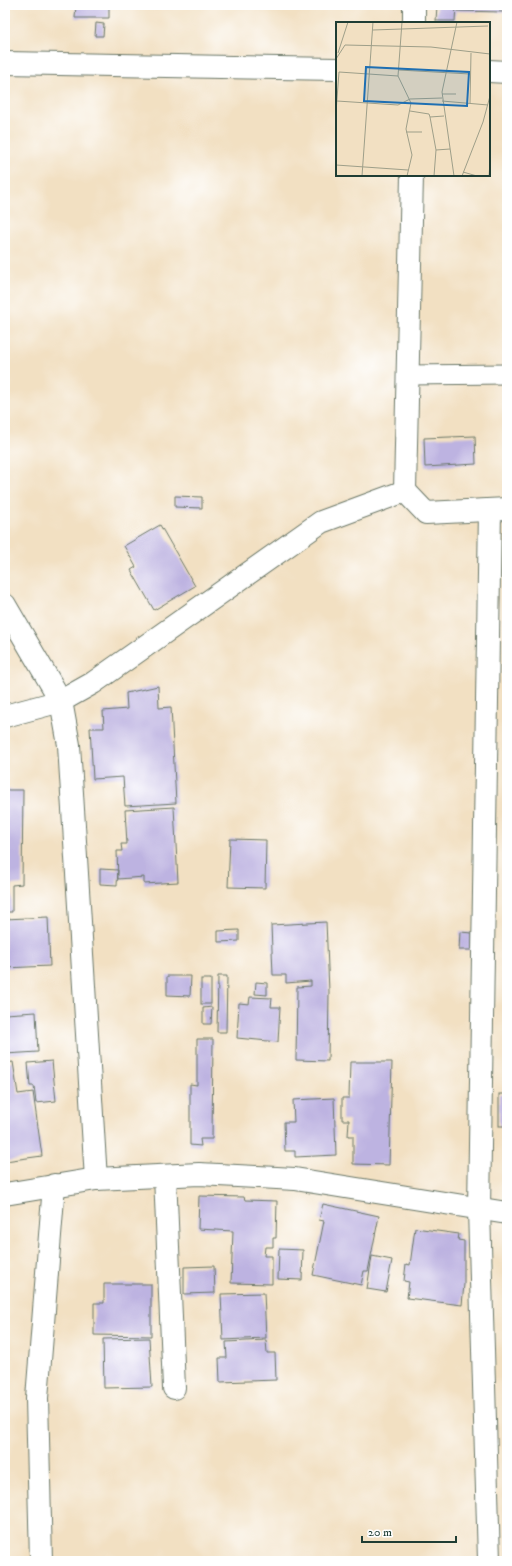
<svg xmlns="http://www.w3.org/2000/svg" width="512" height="1566" font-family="'IM FELL DW Pica',serif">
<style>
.building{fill:#bdb3e1}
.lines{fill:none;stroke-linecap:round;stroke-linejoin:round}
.service-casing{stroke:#697666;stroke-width:21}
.minor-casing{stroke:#697666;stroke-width:24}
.tertiary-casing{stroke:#697666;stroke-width:24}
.service{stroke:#fff;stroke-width:19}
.minor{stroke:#fff;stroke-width:22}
.tertiary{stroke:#fff;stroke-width:22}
.inset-road{fill:none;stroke:#9e9f89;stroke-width:1}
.view{fill:#1f6fb2;fill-opacity:0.15;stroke:#1f6fb2;stroke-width:2}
.inset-edge{fill:none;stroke:#1f3d34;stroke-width:2}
</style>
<rect width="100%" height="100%" fill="#fff"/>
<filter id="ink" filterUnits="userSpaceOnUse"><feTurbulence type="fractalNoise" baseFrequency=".025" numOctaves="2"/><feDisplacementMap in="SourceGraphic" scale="8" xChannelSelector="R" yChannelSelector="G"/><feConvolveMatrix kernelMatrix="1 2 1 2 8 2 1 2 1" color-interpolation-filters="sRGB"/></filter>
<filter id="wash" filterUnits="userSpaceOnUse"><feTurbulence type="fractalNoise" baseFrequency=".012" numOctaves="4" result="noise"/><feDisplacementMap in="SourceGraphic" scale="16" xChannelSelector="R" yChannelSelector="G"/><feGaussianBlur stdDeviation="0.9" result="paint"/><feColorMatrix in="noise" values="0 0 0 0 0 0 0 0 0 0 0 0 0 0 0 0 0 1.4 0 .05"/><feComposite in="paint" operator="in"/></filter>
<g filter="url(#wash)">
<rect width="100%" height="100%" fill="#f2e0c2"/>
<g id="blocks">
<g class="building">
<path d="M 76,5 L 109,5 L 109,18 L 75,18 Z"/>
<path d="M 437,5 L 456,5 L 455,21 L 436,21 Z"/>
<path d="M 457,5 L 504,5 L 504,12 L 457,11 Z"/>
<path d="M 96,23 L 104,24 L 103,36 L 95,36 Z"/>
<path d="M 475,436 L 476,464 L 425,467 L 424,438 Z"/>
<path d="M 175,496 L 202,497 L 202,508 L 175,507 Z"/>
<path d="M 160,525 L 195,586 L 154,610 L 131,570 L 136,567 L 124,546 Z"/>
<path d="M 158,686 L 159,708 L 171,707 L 176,803 L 125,806 L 123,777 L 93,779 L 90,728 L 104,728 L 103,711 L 127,709 L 126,693 Z"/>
<path d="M 5,790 L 23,790 L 22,884 L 12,885 L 12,912 L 5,912 Z"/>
<path d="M 174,807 L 178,882 L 144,884 L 144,877 L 118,879 L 117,851 L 122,851 L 121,844 L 127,844 L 125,810 Z"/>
<path d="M 230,839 L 266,840 L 265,888 L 228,887 Z"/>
<path d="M 100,869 L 118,870 L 117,885 L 100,884 Z"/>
<path d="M 48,917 L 50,966 L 5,968 L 5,919 Z"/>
<path d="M 326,922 L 329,991 L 328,1061 L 296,1060 L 297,987 L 311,986 L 311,981 L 286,983 L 286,975 L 273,975 L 271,925 Z"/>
<path d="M 239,930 L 239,941 L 218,942 L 218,931 Z"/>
<path d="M 460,932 L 472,933 L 472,950 L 459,950 Z"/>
<path d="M 167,976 L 191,976 L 190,996 L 167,995 Z"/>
<path d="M 218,976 L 227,976 L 226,1032 L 217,1032 Z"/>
<rect x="201" y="979" width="10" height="25"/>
<path d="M 256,982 L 267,983 L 267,995 L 255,994 Z"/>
<path d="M 250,997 L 272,998 L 271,1007 L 280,1007 L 278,1042 L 237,1038 L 239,1003 L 249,1004 Z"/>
<path d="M 212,1007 L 211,1024 L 203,1024 L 203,1008 Z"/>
<path d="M 36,1012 L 38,1052 L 5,1054 L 5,1014 Z"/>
<path d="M 197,1039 L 213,1039 L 212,1139 L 200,1139 L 201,1146 L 190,1145 L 190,1084 L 197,1085 Z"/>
<path d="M 52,1061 L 56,1101 L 36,1103 L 34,1086 L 30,1086 L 28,1063 Z"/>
<path d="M 13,1062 L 18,1094 L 33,1092 L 42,1156 L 5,1161 L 5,1063 Z"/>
<path d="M 350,1062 L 392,1062 L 389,1165 L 353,1164 L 353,1136 L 348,1136 L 349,1120 L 342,1120 L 342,1098 L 349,1098 Z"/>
<rect x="499" y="1094" width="8" height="32"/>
<path d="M 334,1098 L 336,1155 L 295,1157 L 295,1151 L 285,1151 L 284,1122 L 294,1122 L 293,1100 Z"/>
<path d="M 199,1196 L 244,1197 L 245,1200 L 277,1201 L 276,1238 L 273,1238 L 273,1247 L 265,1247 L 264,1256 L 272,1256 L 272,1284 L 231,1283 L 233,1231 L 198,1229 Z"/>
<path d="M 323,1204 L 379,1216 L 368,1271 L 364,1271 L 361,1285 L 313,1275 L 324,1221 L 319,1220 Z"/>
<path d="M 415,1228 L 459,1234 L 458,1240 L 464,1241 L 464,1284 L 462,1305 L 407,1298 L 409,1282 L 404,1281 L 406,1264 L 410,1265 Z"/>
<path d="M 279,1249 L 303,1250 L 302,1280 L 278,1279 Z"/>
<path d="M 372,1256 L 392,1260 L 386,1292 L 367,1289 Z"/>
<path d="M 214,1266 L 215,1293 L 184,1294 L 184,1267 Z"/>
<path d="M 104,1284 L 151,1284 L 151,1336 L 94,1335 L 94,1303 L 104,1303 Z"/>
<path d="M 264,1293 L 266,1338 L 223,1340 L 221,1294 Z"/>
<path d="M 149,1338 L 152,1387 L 104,1388 L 103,1339 Z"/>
<path d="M 266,1340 L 267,1353 L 275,1353 L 276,1380 L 220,1382 L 219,1358 L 227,1358 L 226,1342 Z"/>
</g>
</g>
</g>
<g filter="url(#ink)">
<use href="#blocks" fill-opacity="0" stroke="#697666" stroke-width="1"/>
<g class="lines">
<defs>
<path id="service" d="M 408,375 L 507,374"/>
<g id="minor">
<path d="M 414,23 L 414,5"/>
<path d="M 5,63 L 337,69"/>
<path d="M 489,71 L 507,72"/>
<path d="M 405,491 L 412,175"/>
<path d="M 5,716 L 61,701 L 93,683 L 321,522 L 405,491 L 426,513 L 507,509"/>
<path d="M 165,1176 L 174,1388"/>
<path d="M 41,1561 L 37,1398 L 54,1185"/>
<path d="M 489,1561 L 479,1209 L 490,510"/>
</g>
<g id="tertiary">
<path d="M 5,605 L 61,701 L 69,745 L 96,1179"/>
<path d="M 5,1194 L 96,1179 L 199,1174 L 295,1179 L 507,1213"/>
</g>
</defs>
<use href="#service" class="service-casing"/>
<use href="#minor" class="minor-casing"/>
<use href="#tertiary" class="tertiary-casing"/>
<use href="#service" class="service"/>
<use href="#minor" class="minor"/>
<use href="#tertiary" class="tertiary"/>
</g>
</g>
<g transform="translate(336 22)">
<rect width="154" height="154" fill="#f2e0c2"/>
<path class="inset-road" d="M 66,0 L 62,54 L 75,81 L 70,107 L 76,133 L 71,154M 37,8 L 152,4M 2,31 L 12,0M 0,37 L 9,23 L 95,25 L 154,32M 63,48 L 134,52M 106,72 L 120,72M 1,79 L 62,83 L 74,77 L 106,76M 106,79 L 152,83M 134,81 L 135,31M 74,89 L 93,92 L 94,95 L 108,94M 0,90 L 3,50 L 62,54M 94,95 L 100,128 L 98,154M 70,110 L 86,110M 100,128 L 114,127M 0,143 L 72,148M 127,150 L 141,154M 26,154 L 37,0M 118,154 L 106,70 L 121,0M 126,154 L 147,100 L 154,74M 153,154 L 154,140"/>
<path class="view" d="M 30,45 L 133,50 L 131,84 L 28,79 Z"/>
<rect width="154" height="154" class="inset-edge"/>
</g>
<rect width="512" height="1566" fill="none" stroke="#fff" stroke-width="20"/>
<path d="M362 1536v6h94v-6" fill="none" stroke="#1f3d34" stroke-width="2"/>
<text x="368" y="1536" font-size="12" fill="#1f3d34" stroke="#ffffff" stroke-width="3" paint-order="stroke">20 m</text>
</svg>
